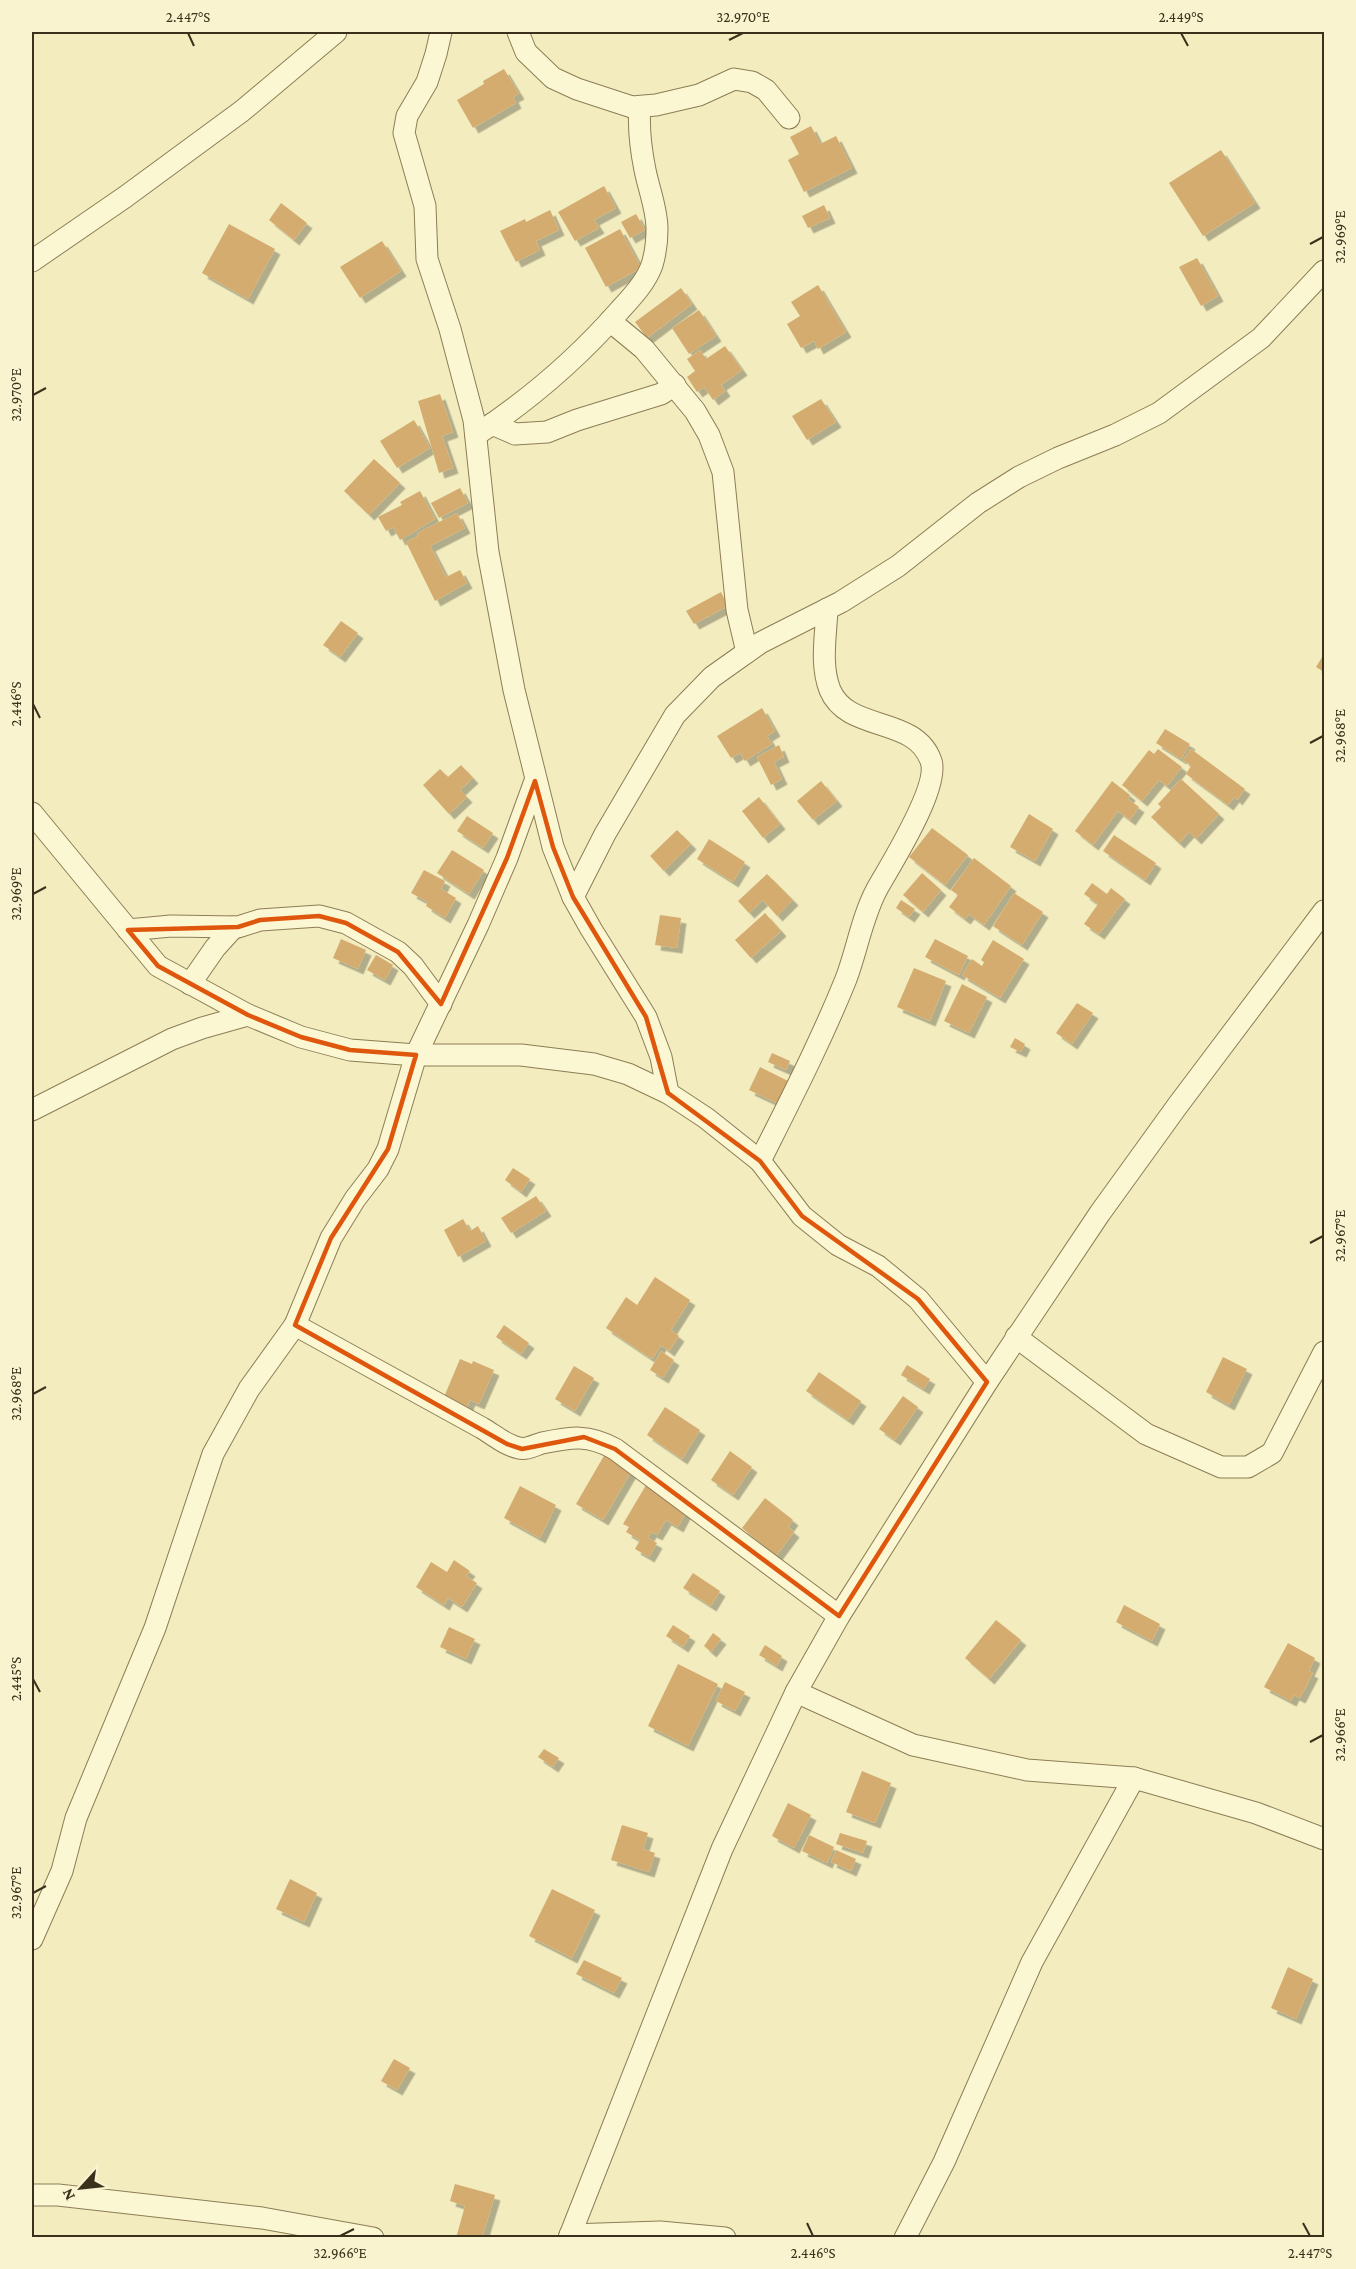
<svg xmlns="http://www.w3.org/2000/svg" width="1356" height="2269" font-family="'Crimson Pro',serif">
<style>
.building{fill:#d5ac70;filter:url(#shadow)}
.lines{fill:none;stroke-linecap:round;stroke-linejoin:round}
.minor-casing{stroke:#8d7d55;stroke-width:23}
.minor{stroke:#fcf7d3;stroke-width:21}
.marked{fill:none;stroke:#df570d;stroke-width:4.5;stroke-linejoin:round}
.ticks{fill:none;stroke:#3b301b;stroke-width:2}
.neatline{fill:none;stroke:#3b301b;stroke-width:2}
.ticks-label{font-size:15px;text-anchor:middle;fill:#3b301b}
</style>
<defs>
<filter id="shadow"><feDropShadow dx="5.5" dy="5.5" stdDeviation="0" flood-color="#0004"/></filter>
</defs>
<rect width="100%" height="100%" fill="#f2ecbe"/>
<g class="building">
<path d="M 504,69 L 519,94 L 513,97 L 516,103 L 473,128 L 457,100 L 484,84 L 483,81 Z"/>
<path d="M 811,126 L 820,144 L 836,136 L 852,168 L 804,192 L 788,160 L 799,154 L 790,137 Z"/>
<path d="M 1221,150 L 1255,203 L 1203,236 L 1169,183 Z"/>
<path d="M 604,186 L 616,208 L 594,220 L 599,228 L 575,241 L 558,212 Z"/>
<path d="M 281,203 L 307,223 L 294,240 L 269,220 Z"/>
<path d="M 824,205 L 830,218 L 808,228 L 802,216 Z"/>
<path d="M 550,210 L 559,230 L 536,241 L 540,250 L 516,262 L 500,231 L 525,219 L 526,222 Z"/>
<path d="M 636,214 L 645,230 L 630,238 L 621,222 Z"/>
<path d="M 229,224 L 275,249 L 248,299 L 202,273 Z"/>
<path d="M 620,229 L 641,268 L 606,287 L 585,248 Z"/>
<path d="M 382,241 L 401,271 L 360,298 L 340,267 Z"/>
<path d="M 1197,258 L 1218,296 L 1201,306 L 1179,267 Z"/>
<path d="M 818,285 L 846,332 L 818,349 L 814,341 L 801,348 L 787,324 L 800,316 L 791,302 Z"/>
<path d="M 681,288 L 692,304 L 647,338 L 635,322 Z"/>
<path d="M 699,310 L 716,336 L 689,354 L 672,328 Z"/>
<path d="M 725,346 L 742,370 L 721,385 L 725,391 L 713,400 L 704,387 L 697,392 L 687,377 L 695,371 L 687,359 L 700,350 L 706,359 Z"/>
<path d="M 440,394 L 453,432 L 442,436 L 453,468 L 439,473 L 418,401 Z"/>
<path d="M 821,399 L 836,422 L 807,440 L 792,416 Z"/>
<path d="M 414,420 L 430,448 L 397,468 L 380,441 Z"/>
<path d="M 374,459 L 400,483 L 369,515 L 344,491 Z"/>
<path d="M 460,488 L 468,503 L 439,518 L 431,503 Z"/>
<path d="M 420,491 L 435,519 L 400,540 L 393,527 L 386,531 L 378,517 L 402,505 L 400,502 Z"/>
<path d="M 457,513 L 465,528 L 430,546 L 446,577 L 460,570 L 467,583 L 435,601 L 406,542 L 418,536 L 417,533 Z"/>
<path d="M 721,592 L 728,606 L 694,624 L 686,611 Z"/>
<path d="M 341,621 L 358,633 L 340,657 L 323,645 Z"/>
<path d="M 1324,654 L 1324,672 L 1316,667 Z"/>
<path d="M 762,708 L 775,731 L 767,736 L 772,744 L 745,761 L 740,753 L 731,758 L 717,736 Z"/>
<path d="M 1165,729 L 1190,744 L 1181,759 L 1156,743 Z"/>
<path d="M 779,745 L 784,757 L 774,762 L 782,779 L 771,785 L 757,757 Z"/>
<path d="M 1158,749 L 1182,767 L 1167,786 L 1159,780 L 1142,801 L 1122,785 L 1149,750 L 1154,754 Z"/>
<path d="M 1191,749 L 1245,789 L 1237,800 L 1234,797 L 1228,805 L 1186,774 L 1191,766 L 1183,760 Z"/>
<path d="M 461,765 L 473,778 L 460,790 L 467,797 L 449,814 L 423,785 L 440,769 L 448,777 Z"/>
<path d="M 1181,779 L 1219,814 L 1196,839 L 1189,832 L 1179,843 L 1151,817 L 1161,807 L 1158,804 Z"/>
<path d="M 821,781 L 837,801 L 813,820 L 797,801 Z"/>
<path d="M 1112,781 L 1130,795 L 1128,799 L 1139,807 L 1130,820 L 1118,811 L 1093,845 L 1075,831 Z"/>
<path d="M 759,797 L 780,824 L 763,838 L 742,811 Z"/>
<path d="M 1029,814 L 1053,829 L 1035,861 L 1010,847 Z"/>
<path d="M 467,816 L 493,833 L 483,848 L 457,831 Z"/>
<path d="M 932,828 L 968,855 L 945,885 L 909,857 Z"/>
<path d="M 677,830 L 691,844 L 664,871 L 650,856 Z"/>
<path d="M 1114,835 L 1156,863 L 1145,880 L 1103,851 Z"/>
<path d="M 709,839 L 745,862 L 733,882 L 697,859 Z"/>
<path d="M 452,850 L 484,870 L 469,894 L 437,873 Z"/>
<path d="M 974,858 L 1011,886 L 984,925 L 969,914 L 965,919 L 949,907 L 958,895 L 951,890 Z"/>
<path d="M 424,870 L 445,881 L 441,889 L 456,898 L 445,918 L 426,906 L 428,902 L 411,893 Z"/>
<path d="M 922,873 L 941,890 L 923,912 L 903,895 Z"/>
<path d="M 767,874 L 793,900 L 777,916 L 763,900 L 749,913 L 738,901 Z"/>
<path d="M 1092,883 L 1107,894 L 1111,888 L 1125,899 L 1099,934 L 1084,924 L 1098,904 L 1084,894 Z"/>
<path d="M 1014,893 L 1043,912 L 1022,945 L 993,926 Z"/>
<path d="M 901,900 L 915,909 L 909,917 L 896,908 Z"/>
<path d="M 765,913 L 781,931 L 751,958 L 735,940 Z"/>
<path d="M 660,915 L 681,918 L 677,948 L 655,945 Z"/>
<path d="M 341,939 L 366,950 L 358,969 L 333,958 Z"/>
<path d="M 935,939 L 968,956 L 959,975 L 925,957 Z"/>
<path d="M 993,940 L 1024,959 L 1000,998 L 962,975 L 972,959 L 982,966 L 984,962 L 981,960 Z"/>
<path d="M 376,955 L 393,965 L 385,980 L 367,970 Z"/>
<path d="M 914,968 L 946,981 L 930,1021 L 897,1007 Z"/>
<path d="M 962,984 L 987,997 L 969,1033 L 944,1021 Z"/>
<path d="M 1077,1003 L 1093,1013 L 1072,1044 L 1056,1033 Z"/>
<path d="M 1015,1038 L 1025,1044 L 1021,1052 L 1010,1047 Z"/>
<path d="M 772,1053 L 790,1061 L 786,1070 L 768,1062 Z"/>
<path d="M 760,1067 L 792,1083 L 781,1105 L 749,1090 Z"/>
<path d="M 513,1168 L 530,1179 L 521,1192 L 505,1180 Z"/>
<path d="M 536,1196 L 546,1211 L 511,1233 L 501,1218 Z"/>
<path d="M 463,1219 L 470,1231 L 478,1226 L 486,1241 L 458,1257 L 444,1230 Z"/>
<path d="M 655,1277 L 690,1300 L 671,1330 L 679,1336 L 669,1351 L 661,1345 L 652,1359 L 606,1328 L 626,1297 L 637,1305 Z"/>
<path d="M 504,1325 L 529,1343 L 521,1354 L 496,1337 Z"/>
<path d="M 661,1351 L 674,1360 L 663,1378 L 650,1370 Z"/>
<path d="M 1223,1357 L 1247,1369 L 1229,1405 L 1206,1392 Z"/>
<path d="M 460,1359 L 472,1364 L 473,1361 L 494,1370 L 479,1404 L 470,1400 L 467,1407 L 444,1397 Z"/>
<path d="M 907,1365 L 930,1379 L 924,1389 L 901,1375 Z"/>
<path d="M 574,1366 L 594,1378 L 575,1411 L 555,1399 Z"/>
<path d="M 819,1372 L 861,1401 L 848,1420 L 806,1391 Z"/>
<path d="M 903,1396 L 918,1407 L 895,1440 L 879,1429 Z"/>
<path d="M 665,1407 L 700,1430 L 682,1459 L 647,1435 Z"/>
<path d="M 730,1451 L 752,1467 L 733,1495 L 711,1480 Z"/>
<path d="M 605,1454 L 632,1470 L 603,1520 L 576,1504 Z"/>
<path d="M 649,1480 L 688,1508 L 678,1527 L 666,1520 L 657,1535 L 651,1532 L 648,1538 L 657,1543 L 649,1557 L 635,1549 L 640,1540 L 626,1532 L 629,1527 L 623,1524 Z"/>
<path d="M 520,1486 L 556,1505 L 540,1538 L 504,1518 Z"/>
<path d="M 765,1498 L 793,1520 L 788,1527 L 794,1532 L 776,1556 L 742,1528 Z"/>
<path d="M 454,1560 L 470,1571 L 466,1576 L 477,1583 L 462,1607 L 448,1598 L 444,1605 L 416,1587 L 431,1562 L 447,1572 Z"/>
<path d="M 693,1573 L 720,1591 L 711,1606 L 683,1588 Z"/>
<path d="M 1124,1605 L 1160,1624 L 1152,1641 L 1116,1622 Z"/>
<path d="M 996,1620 L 1021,1640 L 989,1679 L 965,1658 Z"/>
<path d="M 673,1625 L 690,1636 L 683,1647 L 666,1636 Z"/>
<path d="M 449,1627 L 475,1639 L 466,1659 L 440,1647 Z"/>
<path d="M 713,1633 L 721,1639 L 711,1652 L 704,1646 Z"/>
<path d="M 1288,1643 L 1315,1658 L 1309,1671 L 1313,1673 L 1300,1698 L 1294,1695 L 1291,1701 L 1264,1687 Z"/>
<path d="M 765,1645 L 782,1656 L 777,1666 L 759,1655 Z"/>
<path d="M 678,1664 L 718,1684 L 688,1746 L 648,1726 Z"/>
<path d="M 725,1682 L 745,1692 L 735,1711 L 716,1701 Z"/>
<path d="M 544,1749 L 559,1758 L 553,1767 L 538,1757 Z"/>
<path d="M 862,1771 L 891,1783 L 875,1823 L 846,1812 Z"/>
<path d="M 788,1803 L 811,1815 L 794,1848 L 772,1836 Z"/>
<path d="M 622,1825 L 648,1833 L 643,1849 L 655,1853 L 649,1872 L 611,1860 Z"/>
<path d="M 840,1833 L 867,1841 L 863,1853 L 836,1844 Z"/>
<path d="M 809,1835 L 834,1847 L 827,1863 L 802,1851 Z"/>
<path d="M 836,1850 L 856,1859 L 851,1871 L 831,1862 Z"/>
<path d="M 290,1879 L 317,1893 L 304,1922 L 276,1909 Z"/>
<path d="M 552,1889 L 595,1910 L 572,1958 L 529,1936 Z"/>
<path d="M 584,1960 L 622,1978 L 614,1993 L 576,1974 Z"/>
<path d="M 1288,1967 L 1313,1979 L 1296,2019 L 1271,2008 Z"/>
<path d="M 394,2059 L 410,2068 L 397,2090 L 381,2081 Z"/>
<path d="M 455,2184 L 495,2195 L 482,2238 L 456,2238 L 465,2206 L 450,2201 Z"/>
</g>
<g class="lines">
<defs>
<g id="minor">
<path d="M 441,32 L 436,54 L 427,82 L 407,116 L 404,133 L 425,206 L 427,259 L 450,329 L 474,420 L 488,552 L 514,690 L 553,847 L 573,897 L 591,929 L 646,1017 L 661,1057 L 668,1093"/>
<path d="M 518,32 L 526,52 L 553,78 L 577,89 L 632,107 L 656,105 L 699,95 L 734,79 L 752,82 L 766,90 L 789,118"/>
<path d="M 32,261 L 125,197 L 242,111 L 336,32"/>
<path d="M 610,321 L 644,349 L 695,411 L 709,435 L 723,472 L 737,610 L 747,652"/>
<path d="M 492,424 L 515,434 L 547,432 L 577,420 L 661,394 L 675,385"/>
<path d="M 476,435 C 529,400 578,358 620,310 C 632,297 646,282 652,265 C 655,255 657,239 657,229 C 657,209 649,190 645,170 C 641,150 638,128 640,107"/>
<path d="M 32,813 L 158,966 L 248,1015 L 301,1037 L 350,1050 L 416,1055 L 521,1055 L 594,1064 L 628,1074 L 668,1093 L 706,1118 L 760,1161 L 802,1216 L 838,1245 L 878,1266 L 918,1299 L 987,1382"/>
<path d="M 573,897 L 605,834 L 675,715 L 712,677 L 760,643 L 841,602 L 898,566 L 978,503 L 1019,477 L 1058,458 L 1115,435 L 1159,413 L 1261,338 L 1324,271"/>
<path d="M 128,930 L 171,926 L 238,927 L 260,920 L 319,916 L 346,923 L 398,952 L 413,966 L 441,1004"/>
<path d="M 190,984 L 215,948 L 234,927"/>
<path d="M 32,1110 L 172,1039 L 202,1028 L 248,1015"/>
<path d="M 760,1161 C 790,1101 821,1041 846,979 C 857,950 862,917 877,889 C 891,864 940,787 931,761 C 915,715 848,733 830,690 C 820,665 826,635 827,609"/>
<path d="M 295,1325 L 482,1428 C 494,1435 505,1445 519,1448 C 527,1450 535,1445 542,1443 C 572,1437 588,1434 615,1449 L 839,1616"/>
<path d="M 1016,1337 L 1146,1434 L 1221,1467 L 1248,1467 L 1272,1453 L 1324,1352"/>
<path d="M 796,1692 L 913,1745 L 1027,1770 L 1134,1778 L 1256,1813 L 1324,1839"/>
<path d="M 32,1939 L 62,1871 L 76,1818 L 155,1628 L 213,1454 L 249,1389 L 295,1325 L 331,1238 L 355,1199 L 378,1169 L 388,1149 L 416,1055 L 478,925 L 507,858 L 535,781"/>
<path d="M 32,2195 L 58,2195 L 262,2218 L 373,2238"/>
<path d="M 570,2235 L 660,2232 L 725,2238"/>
<path d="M 569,2238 L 722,1849 L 796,1692 L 839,1616 L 987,1382 L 1100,1213 L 1178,1105 L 1324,911"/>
<path d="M 905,2238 L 944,2162 L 1032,1962 L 1134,1778"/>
</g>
</defs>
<use href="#minor" class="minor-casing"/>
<use href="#minor" class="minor"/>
</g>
<path class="marked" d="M 535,781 L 553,847 L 573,897 L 646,1017 L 668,1093 L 760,1161 L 802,1216 L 918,1299 L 987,1382 L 839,1616 L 615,1449 L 584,1437 L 522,1449 L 507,1444 L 295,1325 L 331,1238 L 388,1149 L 416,1055 L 350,1050 L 301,1037 L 248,1015 L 158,966 L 128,930 L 238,927 L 260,920 L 319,916 L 346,923 L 398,952 L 441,1004 L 507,858 Z"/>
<path class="ticks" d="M 188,33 L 194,46M 1181,33 L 1188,46M 729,40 L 743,33M 1310,244 L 1323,237M 33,395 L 46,388M 33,704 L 40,718M 1310,743 L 1323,736M 33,894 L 46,887M 1310,1243 L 1323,1236M 33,1394 L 46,1387M 33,1679 L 40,1692M 1310,1742 L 1323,1735M 33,1893 L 46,1886M 807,2223 L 813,2236M 1303,2223 L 1310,2236M 340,2236 L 354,2229"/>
<rect width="1356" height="2269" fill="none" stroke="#f9f4cf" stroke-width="66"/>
<g transform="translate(81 2188) rotate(243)" stroke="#f9f4cf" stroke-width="4.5" paint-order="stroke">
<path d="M0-4.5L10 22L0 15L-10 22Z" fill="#3b301b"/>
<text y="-9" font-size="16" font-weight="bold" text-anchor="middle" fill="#3b301b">N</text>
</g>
<rect x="33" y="33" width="1290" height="2203" class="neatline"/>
<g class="ticks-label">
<text x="188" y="22">2.447°S</text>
<text x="743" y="22">32.970°E</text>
<text x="1181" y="22">2.449°S</text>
<text transform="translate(1340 237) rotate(-90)" y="5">32.969°E</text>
<text transform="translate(16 395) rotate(-90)" y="5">32.970°E</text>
<text transform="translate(16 704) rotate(-90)" y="5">2.446°S</text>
<text transform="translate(1340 736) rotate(-90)" y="5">32.968°E</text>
<text transform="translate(16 894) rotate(-90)" y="5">32.969°E</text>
<text transform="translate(1340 1236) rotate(-90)" y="5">32.967°E</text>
<text transform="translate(16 1394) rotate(-90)" y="5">32.968°E</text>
<text transform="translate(16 1679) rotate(-90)" y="5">2.445°S</text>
<text transform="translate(1340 1735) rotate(-90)" y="5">32.966°E</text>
<text transform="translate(16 1893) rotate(-90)" y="5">32.967°E</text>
<text x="340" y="2258">32.966°E</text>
<text x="813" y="2258">2.446°S</text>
<text x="1310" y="2258">2.447°S</text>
</g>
</svg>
